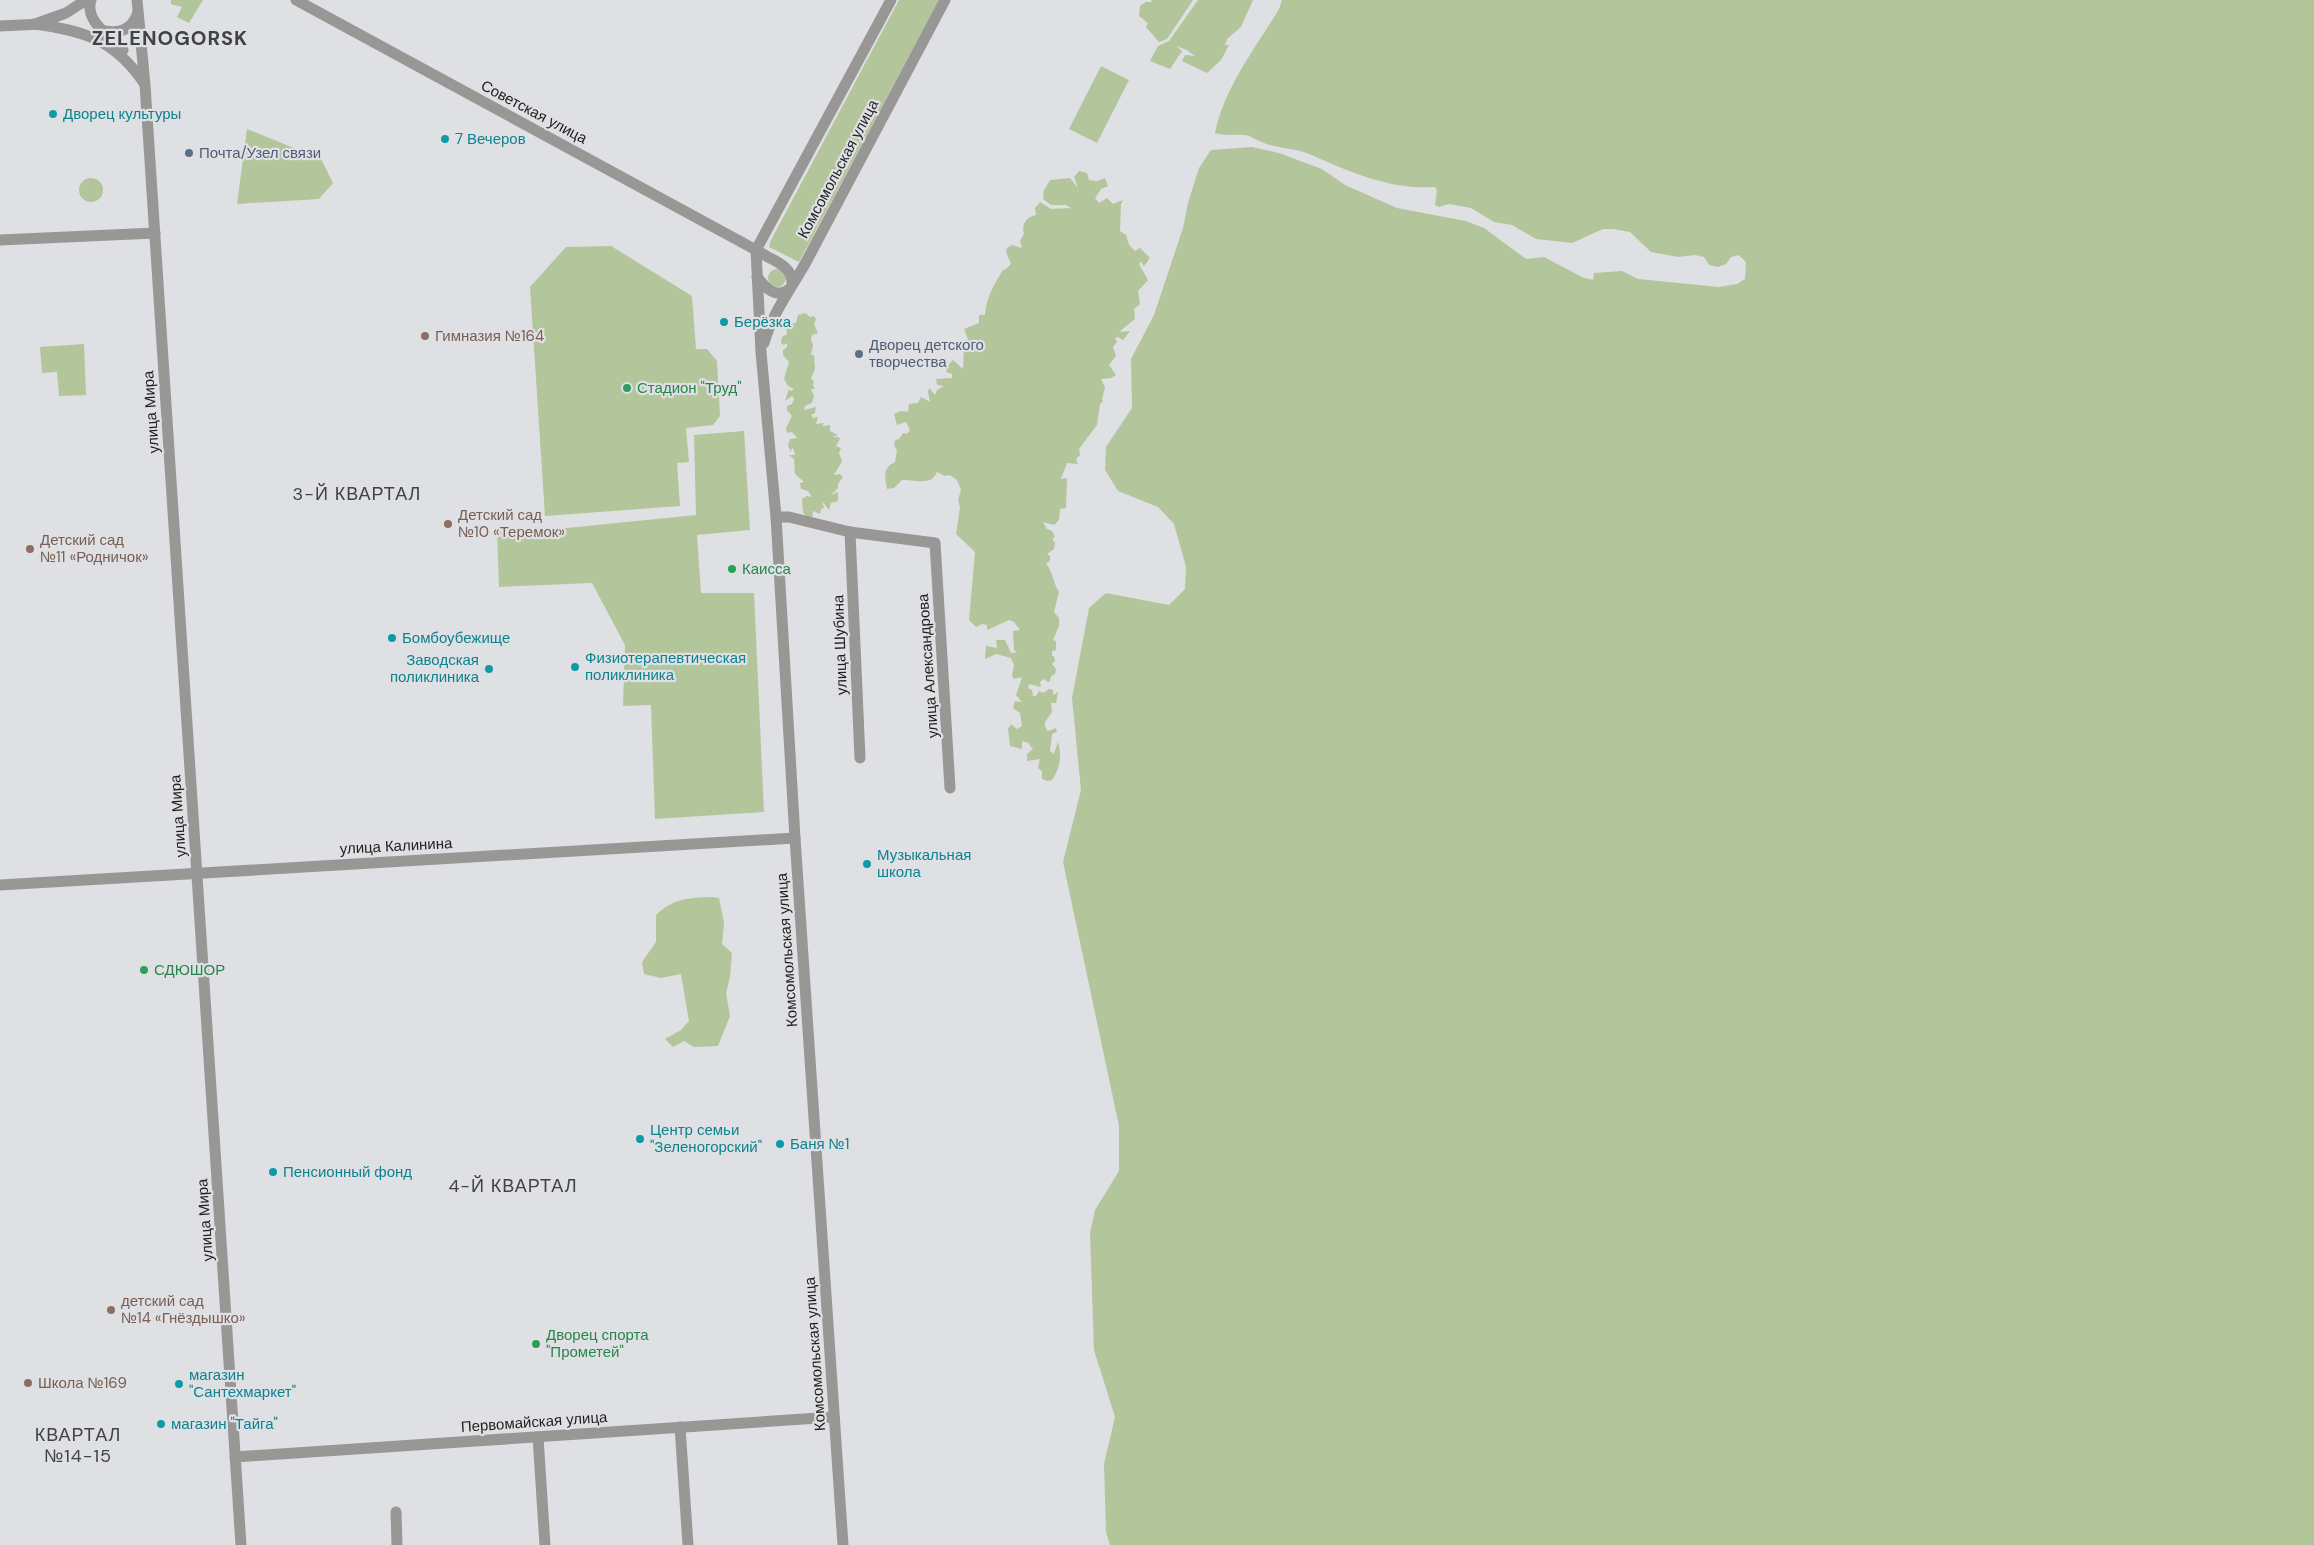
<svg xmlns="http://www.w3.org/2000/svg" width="2314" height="1545" font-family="'DM Sans',sans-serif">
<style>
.green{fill:#b3c59b}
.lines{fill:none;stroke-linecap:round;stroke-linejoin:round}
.minor{stroke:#989796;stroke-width:11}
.culture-dot{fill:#0f9aa8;stroke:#dfe0e3;stroke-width:2}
.service-dot{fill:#5c6f8a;stroke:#dfe0e3;stroke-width:2}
.education-dot{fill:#8d6e63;stroke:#dfe0e3;stroke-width:2}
.leisure-dot{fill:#2e9e5b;stroke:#dfe0e3;stroke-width:2}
.labels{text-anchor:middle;stroke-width:4.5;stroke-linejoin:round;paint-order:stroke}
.street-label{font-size:15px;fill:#1e1e1f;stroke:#dfe0e3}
.culture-label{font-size:15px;fill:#0d838f;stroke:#dfe0e3;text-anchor:start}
.service-label{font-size:15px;fill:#4e5e75;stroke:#dfe0e3;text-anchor:start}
.education-label{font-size:15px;fill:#785e54;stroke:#dfe0e3;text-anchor:start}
.leisure-label{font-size:15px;fill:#27864d;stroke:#dfe0e3;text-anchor:start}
.quarter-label{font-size:18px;letter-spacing:1px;fill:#414244;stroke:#dfe0e3}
.district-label{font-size:20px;font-weight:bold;letter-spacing:1px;fill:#414244;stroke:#dfe0e3}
</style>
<rect width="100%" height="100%" fill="#dfe0e3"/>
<g class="green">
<path d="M 171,0 L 203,0 L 189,23 L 177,17 L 182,7 L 171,4 Z"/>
<path d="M 899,0 L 939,0 L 799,262 L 769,247 L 771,240 Z"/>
<path d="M 1151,0 L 1193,0 L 1167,39 L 1159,42 L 1146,27 L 1148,23 L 1139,16 L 1140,6 L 1146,2 L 1152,2 Z"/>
<path d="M 1198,0 L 1253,0 L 1241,27 L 1227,39 L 1225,45 L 1229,45 L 1221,60 L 1207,73 L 1182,61 L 1185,55 L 1195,56 L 1187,50 L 1176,46 L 1182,51 L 1170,69 L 1150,61 L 1158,46 L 1169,41 Z"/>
<path d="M 1282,0 L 2314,0 L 2314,1545 L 1110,1545 L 1106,1532 L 1104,1464 L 1115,1417 L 1094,1350 L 1090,1233 L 1095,1210 L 1119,1171 L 1119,1126 L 1063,862 L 1081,790 L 1072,698 L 1089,608 L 1106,593 L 1169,605 L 1185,589 L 1186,567 L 1174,524 L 1158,507 L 1118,491 L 1105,470 L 1106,447 L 1132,408 L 1131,359 L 1154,315 L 1183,228 L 1188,203 L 1199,168 L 1211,150 L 1252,147 L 1279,153 L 1322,169 L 1345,185 L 1397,208 L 1466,221 L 1484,228 L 1526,259 L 1544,257 L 1584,278 L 1593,280 L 1594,273 L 1622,271 L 1638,279 L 1719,287 L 1737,284 L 1745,279 L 1746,262 L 1739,255 L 1731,257 L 1726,264 L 1718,267 L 1709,265 L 1704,257 L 1695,255 L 1678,257 L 1651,252 L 1630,232 L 1613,229 L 1603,229 L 1572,243 L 1536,239 L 1512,225 L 1494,222 L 1471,208 L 1449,204 L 1439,207 L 1435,205 L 1437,191 L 1435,187 C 1392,190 1352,173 1314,156 C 1301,149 1284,149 1270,145 C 1262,143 1256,139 1249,136 C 1238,133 1226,137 1215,133 C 1224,88 1256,47 1279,9 Z"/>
<path d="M 1101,66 L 1129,80 L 1097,143 L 1069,129 Z"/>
<path d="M 247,129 L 321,159 L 333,183 L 319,199 L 237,204 Z"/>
<path d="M 1079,171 L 1087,173 L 1089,180 L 1097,181 L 1105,178 L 1108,186 L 1101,189 L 1095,198 L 1099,203 L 1107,198 L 1113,204 L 1123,200 L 1121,204 L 1120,231 L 1126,235 L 1129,245 L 1135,251 L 1140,248 L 1150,258 L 1144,266 L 1141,262 L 1139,264 L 1148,280 L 1138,291 L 1140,304 L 1134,309 L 1135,319 L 1119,332 L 1130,331 L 1123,340 L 1118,337 L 1115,338 L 1117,342 L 1113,347 L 1116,356 L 1109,365 L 1116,375 L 1111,378 L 1101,379 L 1105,388 L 1102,399 L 1103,401 L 1100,404 L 1097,425 L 1079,449 L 1080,455 L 1076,459 L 1078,464 L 1067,463 L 1061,479 L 1067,478 L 1066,508 L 1060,509 L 1059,520 L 1054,525 L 1043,522 L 1047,529 L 1052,531 L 1055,537 L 1052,539 L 1055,543 L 1054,549 L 1047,554 L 1050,556 L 1050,561 L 1046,563 C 1053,573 1053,582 1059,592 L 1054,612 L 1059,618 L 1059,626 L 1053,640 L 1056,641 L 1056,650 L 1052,651 L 1052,656 L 1054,656 L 1055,661 L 1052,664 L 1056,669 L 1055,674 L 1051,676 L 1050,681 L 1048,682 L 1044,679 L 1040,682 L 1041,687 L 1029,684 L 1028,688 L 1032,690 L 1033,696 L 1036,696 L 1039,691 L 1043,693 L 1049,689 L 1053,690 L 1053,695 L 1058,692 L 1056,703 L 1051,703 L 1052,712 L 1045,722 L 1045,727 L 1048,731 L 1056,728 L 1057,732 L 1052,734 L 1050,751 L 1054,754 L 1058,742 C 1062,756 1060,768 1052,780 L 1047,781 L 1042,779 L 1042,771 L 1038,768 L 1040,759 L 1027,761 L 1027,754 L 1033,749 L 1028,743 L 1022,741 L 1022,749 L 1010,746 L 1008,729 L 1011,724 L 1017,729 L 1022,726 L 1020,713 L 1013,708 L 1015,701 L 1022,702 L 1016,695 L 1022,677 L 1014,679 L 1012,676 L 1014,665 L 1011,658 L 996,654 L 985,659 L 986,646 L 997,648 L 996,640 L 1005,640 L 1011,653 L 1017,652 L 1014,650 L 1013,631 L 1020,630 L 1014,622 L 1009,620 L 987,630 L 987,625 L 982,624 L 976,627 L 969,620 L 975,552 L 956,534 L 960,508 L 958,500 L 961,490 L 957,480 L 950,475 L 945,476 L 937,472 C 931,487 915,479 902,480 L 894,488 L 887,489 C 885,477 882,468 895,462 L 897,450 L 894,445 L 895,440 L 899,439 L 903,433 L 907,434 L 910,430 L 906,422 L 897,425 L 894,414 L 901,411 L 908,412 L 909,404 L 918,403 L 921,397 L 930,402 L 928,392 L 929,388 L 935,395 L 937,390 L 944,386 L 937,385 L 936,379 L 952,378 L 952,374 L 946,372 L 948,365 L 953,360 L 963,369 L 964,344 L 968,339 L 964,329 L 979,323 L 979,315 L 985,315 C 985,301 995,282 1003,270 L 1006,269 L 1011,264 L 1006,252 L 1007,248 L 1012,245 L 1022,248 L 1020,241 L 1024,234 C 1021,225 1026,217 1036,215 L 1035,208 L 1040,202 L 1051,209 L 1071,208 L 1066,205 L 1051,205 L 1043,199 L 1044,190 L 1050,180 L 1070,178 L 1078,188 L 1074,177 Z"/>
<circle cx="91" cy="190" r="12"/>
<path d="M 611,246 L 692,296 L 696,349 L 707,349 L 717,361 L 720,416 L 713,425 L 686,428 L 689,462 L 677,463 L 680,506 L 545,516 L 530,287 L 566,247 Z"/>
<circle cx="777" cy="278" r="9"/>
<path d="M 805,313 L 810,317 L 814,316 L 816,319 L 814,324 L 818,333 L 812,335 L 811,339 L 813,345 L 811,355 L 814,355 L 815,369 L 811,378 L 814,381 L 813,386 L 815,389 L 811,389 L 814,396 L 812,403 L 805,406 L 804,410 L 816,407 L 815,413 L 811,415 L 813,418 L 818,417 L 816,424 L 824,423 L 822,426 L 830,425 L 830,431 L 838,435 L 833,437 L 838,437 L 840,439 L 836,446 L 841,448 L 839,453 L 842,461 L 834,475 L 840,474 L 843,477 L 838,484 L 838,488 L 831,495 L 838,492 L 838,501 L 831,503 L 829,510 L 822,501 L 824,508 L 821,509 L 820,514 L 813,511 L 812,519 L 806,517 L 803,512 L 802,499 L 807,496 L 812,497 L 808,491 L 801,489 L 800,483 L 804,482 L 795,474 L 794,459 L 789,455 L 795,455 L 794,450 L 792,448 L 791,452 L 788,446 L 790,439 L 797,438 L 792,432 L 787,433 L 786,428 L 792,416 L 787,410 L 787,406 L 792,404 L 794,398 L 792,396 L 785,401 L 789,389 L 791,391 L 794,389 L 788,386 L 784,379 L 789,362 L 783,355 L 783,350 L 787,347 L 787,343 L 783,345 L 781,343 L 782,337 L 787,334 L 786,328 L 790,324 L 796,323 L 798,315 Z"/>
<path d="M 84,344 L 86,395 L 59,396 L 57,372 L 42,373 L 40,347 Z"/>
<path d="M 744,431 L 750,530 L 697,535 L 701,593 L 754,593 L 764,812 L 655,819 L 651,705 L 623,706 L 625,645 L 592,583 L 499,587 L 497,529 L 547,530 L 696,515 L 694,435 Z"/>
<path d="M 712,897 L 719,898 L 724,923 L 722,944 L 732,953 L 730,977 L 726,993 L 730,1016 L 718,1046 L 694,1047 L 684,1041 L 673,1047 L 665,1039 L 681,1030 L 689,1021 L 681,974 L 661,978 L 644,974 L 642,962 L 656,942 L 656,915 C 674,898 688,898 712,897 Z"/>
</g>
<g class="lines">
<g class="minor">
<path d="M 91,0 C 84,21 110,36 123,50"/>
<path d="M 137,0 L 145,85 L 241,1545"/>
<path d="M 296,0 L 756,250 C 770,260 793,264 792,284"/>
<path d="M 38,23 L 66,13 L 86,0"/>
<path d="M 34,24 C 83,30 115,40 144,83"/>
<path d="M 0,26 L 42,24"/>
<path d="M 105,31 C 121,34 133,29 138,12"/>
<path d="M 0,240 L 155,233"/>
<path d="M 757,277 C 765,287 775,299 788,290"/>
<path d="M 764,343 C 772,314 790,290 805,264 L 945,0"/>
<path d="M 776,517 L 789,517 L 850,532 L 935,543 L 950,788"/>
<path d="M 850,532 L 860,758"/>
<path d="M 0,885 L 795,838"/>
<path d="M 680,1427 L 688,1545"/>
<path d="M 538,1437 L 545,1545"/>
<path d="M 235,1457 L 834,1417"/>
<path d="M 396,1512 L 397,1545"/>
<path d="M 843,1545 L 795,838 L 776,517 L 761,352 L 756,250 L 891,0"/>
</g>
</g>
<g class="culture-dot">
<circle cx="53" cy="114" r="5"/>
<circle cx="445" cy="139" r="5"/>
<circle cx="724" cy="322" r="5"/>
<circle cx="392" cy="638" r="5"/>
<circle cx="575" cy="667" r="5"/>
<circle cx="489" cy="669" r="5"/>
<circle cx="867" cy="864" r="5"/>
<circle cx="640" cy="1139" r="5"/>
<circle cx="780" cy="1144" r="5"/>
<circle cx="273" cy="1172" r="5"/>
<circle cx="179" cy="1384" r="5"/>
<circle cx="161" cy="1424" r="5"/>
</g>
<g class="service-dot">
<circle cx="189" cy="153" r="5"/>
<circle cx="859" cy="354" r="5"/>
</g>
<g class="education-dot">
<circle cx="425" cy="336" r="5"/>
<circle cx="448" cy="524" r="5"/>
<circle cx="30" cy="549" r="5"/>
<circle cx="111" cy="1310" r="5"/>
<circle cx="28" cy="1383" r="5"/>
</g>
<g class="leisure-dot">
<circle cx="627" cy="388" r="5"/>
<circle cx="732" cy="569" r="5"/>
<circle cx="144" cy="970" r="5"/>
<circle cx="536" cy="1344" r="5"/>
</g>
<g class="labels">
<g class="street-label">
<text transform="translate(534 112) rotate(28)" y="5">Советская улица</text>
<text transform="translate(838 169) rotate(-62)" y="5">Комсомольская улица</text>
<text transform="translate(151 412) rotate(-94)" y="5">улица Мира</text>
<text transform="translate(840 645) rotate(-92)" y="5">улица Шубина</text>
<text transform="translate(928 666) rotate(-94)" y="5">улица Александрова</text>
<text transform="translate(178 816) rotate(-94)" y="5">улица Мира</text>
<text transform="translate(396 846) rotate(-3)" y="5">улица Калинина</text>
<text transform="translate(787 950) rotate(-94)" y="5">Комсомольская улица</text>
<text transform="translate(205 1220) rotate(-94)" y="5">улица Мира</text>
<text transform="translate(815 1354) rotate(-94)" y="5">Комсомольская улица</text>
<text transform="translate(534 1422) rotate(-4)" y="5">Первомайская улица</text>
</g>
<g class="culture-label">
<text x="63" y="119">Дворец культуры</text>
<text x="455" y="144">7 Вечеров</text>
<text x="734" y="327">Берёзка</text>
<text x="402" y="643">Бомбоубежище</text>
<text x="585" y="663">Физиотерапевтическая<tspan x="585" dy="17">поликлиника</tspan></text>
<text x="479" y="665" text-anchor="end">Заводская<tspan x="479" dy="17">поликлиника</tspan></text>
<text x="877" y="860">Музыкальная<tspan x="877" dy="17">школа</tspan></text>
<text x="650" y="1135">Центр семьи<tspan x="650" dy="17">"Зеленогорский"</tspan></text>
<text x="790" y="1149">Баня №1</text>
<text x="283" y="1177">Пенсионный фонд</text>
<text x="189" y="1380">магазин<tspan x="189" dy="17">"Сантехмаркет"</tspan></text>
<text x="171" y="1429">магазин "Тайга"</text>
</g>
<g class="service-label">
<text x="199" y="158">Почта/Узел связи</text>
<text x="869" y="350">Дворец детского<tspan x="869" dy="17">творчества</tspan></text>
</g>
<g class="education-label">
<text x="435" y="341">Гимназия №164</text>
<text x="458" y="520">Детский сад<tspan x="458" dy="17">№10 «Теремок»</tspan></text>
<text x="40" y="545">Детский сад<tspan x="40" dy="17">№11 «Родничок»</tspan></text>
<text x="121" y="1306">детский сад<tspan x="121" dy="17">№14 «Гнёздышко»</tspan></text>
<text x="38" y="1388">Школа №169</text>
</g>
<g class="leisure-label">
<text x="637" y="393">Стадион "Труд"</text>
<text x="742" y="574">Каисса</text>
<text x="154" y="975">СДЮШОР</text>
<text x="546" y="1340">Дворец спорта<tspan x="546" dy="17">"Прометей"</tspan></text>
</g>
<g class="quarter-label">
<text x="357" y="500">3-Й КВАРТАЛ</text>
<text x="513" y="1192">4-Й КВАРТАЛ</text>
<text x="78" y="1441">КВАРТАЛ<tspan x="78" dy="21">№14-15</tspan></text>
</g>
<g class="district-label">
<text x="170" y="45">ZELENOGORSK</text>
</g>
</g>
</svg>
